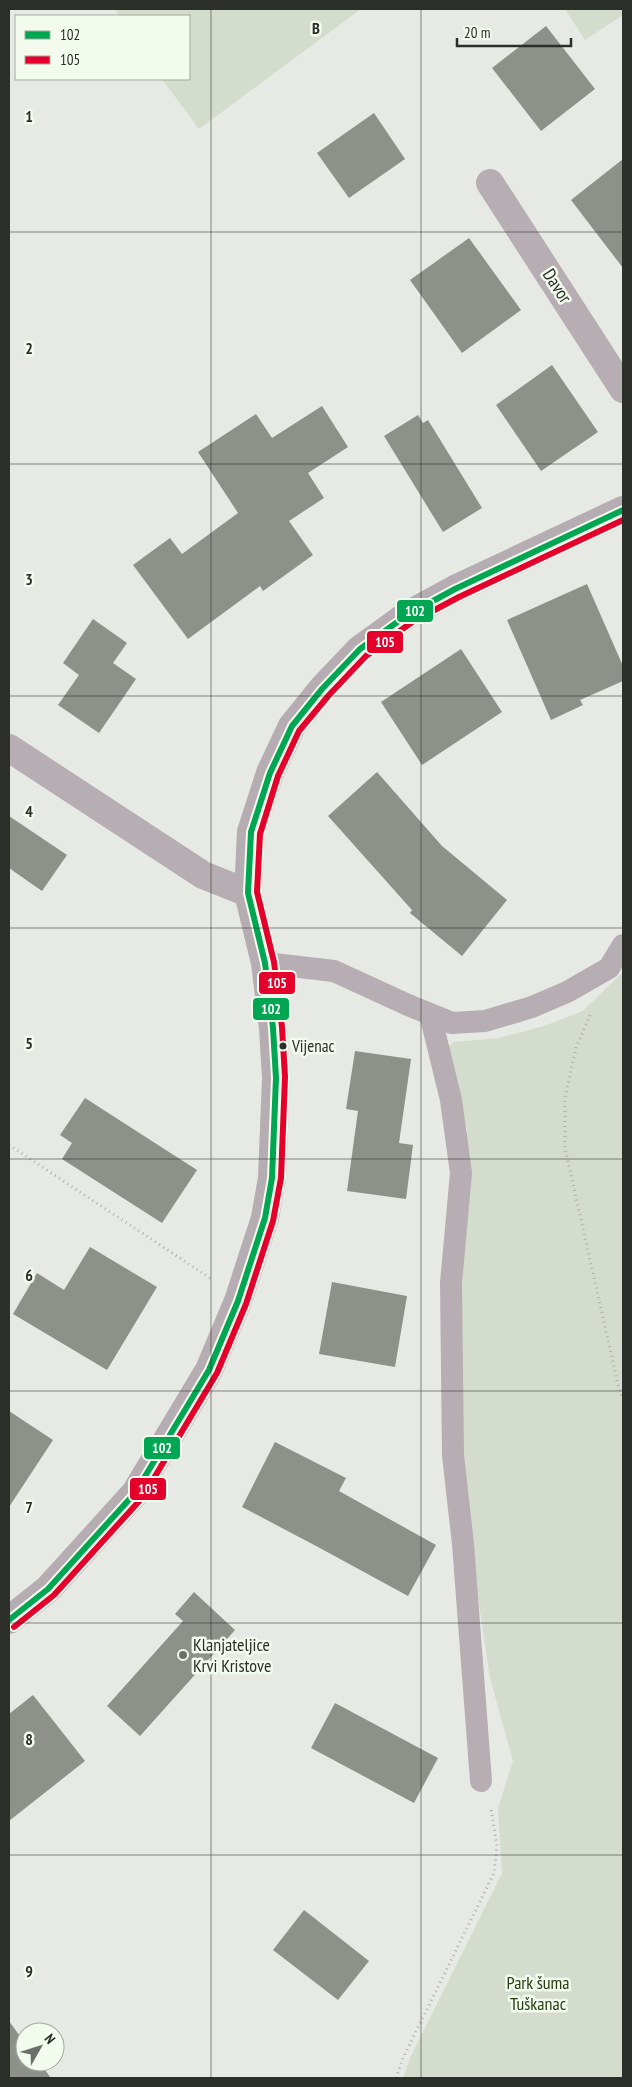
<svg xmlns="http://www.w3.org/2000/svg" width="632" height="2087" font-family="'PT Sans Narrow',sans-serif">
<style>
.green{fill:#d4dccd}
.building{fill:#8d918a}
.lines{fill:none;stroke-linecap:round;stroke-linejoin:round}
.path{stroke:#b1aeae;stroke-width:3;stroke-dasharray:1 4;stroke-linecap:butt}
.lane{stroke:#b7aeb3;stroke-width:22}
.street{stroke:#b7aeb3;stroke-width:28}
.secondary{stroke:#b5adb1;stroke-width:28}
.bus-1-casing{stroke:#f3faee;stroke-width:10}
.bus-2-casing{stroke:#f3faee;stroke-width:10}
.bus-1{stroke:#00a651;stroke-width:6}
.bus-2{stroke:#e4002b;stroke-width:6}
.grid{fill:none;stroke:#2b2e29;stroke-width:1;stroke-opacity:0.55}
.bus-dot{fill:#2b2e29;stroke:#f3faee;stroke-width:2}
.poi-dot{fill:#6d706a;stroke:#f3faee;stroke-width:2}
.labels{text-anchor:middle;stroke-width:5;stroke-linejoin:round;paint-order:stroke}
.bus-label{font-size:17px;fill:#2b2e29;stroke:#f3faee;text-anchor:start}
.street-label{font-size:18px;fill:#2b2e29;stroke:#f3faee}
.poi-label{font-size:18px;fill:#2b2e29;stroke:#f3faee;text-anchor:start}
.park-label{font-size:18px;fill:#283e12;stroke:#f3faee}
.grid-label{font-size:16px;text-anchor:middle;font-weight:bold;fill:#2b2e29;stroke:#f3faee;stroke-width:5;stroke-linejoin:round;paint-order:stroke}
.line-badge{stroke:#f3faee;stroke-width:2}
.badge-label{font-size:14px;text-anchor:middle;font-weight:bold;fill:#fff}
</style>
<rect width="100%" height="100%" fill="#e7eae4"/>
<g class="green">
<path d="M 115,9 L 361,9 L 199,129 L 162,79 L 189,79 L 189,16 L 119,16 Z"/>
<path d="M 565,9 L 623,9 L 623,15 L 585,40 Z"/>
<path d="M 623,972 L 623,2078 L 403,2078 L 410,2058 L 502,1873 L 498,1808 L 513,1761 L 490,1678 L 470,1544 L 460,1425 L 459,1230 L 467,1129 L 445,1049 L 454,1042 L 499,1038 L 544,1026 L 583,1011 Z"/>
</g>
<g class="building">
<path d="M 546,26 L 595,89 L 541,131 L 492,68 Z"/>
<path d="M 374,113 L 405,159 L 349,198 L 317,153 Z"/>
<path d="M 623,159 L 623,268 L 571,200 Z"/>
<path d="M 469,238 L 521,310 L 462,353 L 410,280 Z"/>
<path d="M 552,365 L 598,432 L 541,471 L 496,405 Z"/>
<path d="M 322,406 L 348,447 L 308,473 L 324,498 L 289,521 L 313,555 L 263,591 L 260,586 L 188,639 L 133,565 L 170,538 L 182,554 L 238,513 L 198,452 L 256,414 L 272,438 Z"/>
<path d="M 418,415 L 423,423 L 428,420 L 482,508 L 443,532 L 384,436 Z"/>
<path d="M 587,584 L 623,666 L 623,681 L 580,700 L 583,705 L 551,720 L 507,620 Z"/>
<path d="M 93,619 L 127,643 L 113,663 L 136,679 L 99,733 L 58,705 L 79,675 L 63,663 Z"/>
<path d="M 461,649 L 502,712 L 422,765 L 381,702 Z"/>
<path d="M 377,772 L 442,846 L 507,900 L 462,956 L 410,913 L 412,910 L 328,816 Z"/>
<path d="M 9,816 L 67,855 L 42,891 L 9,868 Z"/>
<path d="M 355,1051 L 411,1059 L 399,1143 L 413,1145 L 406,1199 L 347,1191 L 358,1111 L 346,1109 Z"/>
<path d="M 85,1098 L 197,1170 L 162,1223 L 62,1159 L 72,1143 L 60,1135 Z"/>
<path d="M 90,1247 L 157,1287 L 107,1370 L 13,1314 L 37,1273 L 64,1290 Z"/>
<path d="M 332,1282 L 407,1296 L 395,1367 L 319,1354 Z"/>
<path d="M 9,1411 L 53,1440 L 9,1507 Z"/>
<path d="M 275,1442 L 346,1478 L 339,1491 L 436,1545 L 408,1596 L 318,1547 L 242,1507 Z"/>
<path d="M 194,1592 L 235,1630 L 140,1736 L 107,1706 L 183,1621 L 175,1614 Z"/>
<path d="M 33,1695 L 85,1761 L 9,1821 L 9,1714 Z"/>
<path d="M 335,1703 L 438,1758 L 414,1803 L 311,1748 Z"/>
<path d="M 304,1910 L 369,1961 L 338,2000 L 273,1950 Z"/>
<path d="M 9,2021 L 25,2043 L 25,2062 L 39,2062 L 51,2078 L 9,2078 Z"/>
</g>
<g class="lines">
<g class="path">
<path d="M 590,1015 L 576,1048 L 565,1097 L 565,1148 L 618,1385 L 623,1399"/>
<path d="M 9,1145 L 210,1278"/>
<path d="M 396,2078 L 403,2058 L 494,1873 L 497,1846 L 491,1809"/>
</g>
<g class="lane">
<path d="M 265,963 L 334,971 L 408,1005 L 452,1023 L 485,1021 L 532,1007 L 567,992 L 609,968 L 623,945"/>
<path d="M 430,1014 L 451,1100 L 461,1173 L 451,1283 L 453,1455 L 463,1544 L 481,1781"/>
</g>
<g class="street">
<path d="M 490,183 L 623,389"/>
<path d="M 9,748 L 203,875 L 248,893"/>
</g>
<path class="secondary" d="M 9,1620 L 48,1589 L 135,1493 L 209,1370 L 238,1301 L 265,1218 L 272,1178 L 276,1078 L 273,1028 L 265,963 L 248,893 L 251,832 L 270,773 L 292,726 L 322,689 L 360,649 L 407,615 L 455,589 L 623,510"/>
<defs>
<path id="bus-1" d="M 9,1620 L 48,1589 L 135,1493 L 209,1370 L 238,1301 L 265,1218 L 272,1178 L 276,1078 L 273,1028 L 265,963 L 248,893 L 251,832 L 270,773 L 292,726 L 322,689 L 360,649 L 407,615 L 455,589 L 623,510"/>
<path id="bus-2" d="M 14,1627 L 54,1595 L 142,1498 L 217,1373 L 246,1304 L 273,1221 L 281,1178 L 285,1077 L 282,1027 L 274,962 L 257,892 L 260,834 L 278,776 L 299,731 L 329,695 L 366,656 L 412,622 L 459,597 L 623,520"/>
</defs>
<use href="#bus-1" class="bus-1-casing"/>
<use href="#bus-2" class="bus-2-casing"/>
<use href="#bus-1" class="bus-1"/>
<use href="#bus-2" class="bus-2"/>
</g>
<path class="grid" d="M 211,9 L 211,2078M 421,9 L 421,2078M 9,232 L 623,232M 9,464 L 623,464M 9,696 L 623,696M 9,928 L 623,928M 9,1159 L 623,1159M 9,1391 L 623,1391M 9,1623 L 623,1623M 9,1855 L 623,1855"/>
<circle class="bus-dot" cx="283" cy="1046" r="4.5"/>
<circle class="poi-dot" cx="183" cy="1655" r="5"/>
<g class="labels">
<g class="bus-label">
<text x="292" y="1052">Vijenac</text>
</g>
<g class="street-label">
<text transform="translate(557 286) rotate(57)" y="6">Davor</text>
</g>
<g class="poi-label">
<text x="193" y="1651">Klanjateljice<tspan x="193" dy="21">Krvi Kristove</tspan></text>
</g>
<g class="park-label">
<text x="538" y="1989">Park šuma<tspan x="538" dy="21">Tuškanac</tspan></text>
</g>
</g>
<g class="grid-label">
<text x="316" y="34">B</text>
<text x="29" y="122">1</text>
<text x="29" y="354">2</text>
<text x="29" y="585">3</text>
<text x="29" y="817">4</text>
<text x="29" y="1049">5</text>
<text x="29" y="1281">6</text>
<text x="29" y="1513">7</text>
<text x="29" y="1745">8</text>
<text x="29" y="1977">9</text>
</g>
<g class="line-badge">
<rect x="396" y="599" width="38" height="24" rx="5" fill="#00a651"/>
<rect x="366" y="630" width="38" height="24" rx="5" fill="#e4002b"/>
<rect x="258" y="971" width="38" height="24" rx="5" fill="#e4002b"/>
<rect x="252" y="997" width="38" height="24" rx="5" fill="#00a651"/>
<rect x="143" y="1436" width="38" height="24" rx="5" fill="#00a651"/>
<rect x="129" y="1477" width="38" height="24" rx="5" fill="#e4002b"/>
</g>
<g class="badge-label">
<text x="415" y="616">102</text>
<text x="385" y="647">105</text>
<text x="277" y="988">105</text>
<text x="271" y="1014">102</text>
<text x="162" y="1453">102</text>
<text x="148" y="1494">105</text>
</g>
<rect width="632" height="2087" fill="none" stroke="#2b2e29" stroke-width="20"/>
<rect x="15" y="15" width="175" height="65" fill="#f3faee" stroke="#a3a89f"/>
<rect x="25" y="31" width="25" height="8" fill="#00a651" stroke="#a3a89f"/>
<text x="60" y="40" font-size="15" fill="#2b2e29">102</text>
<rect x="25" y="56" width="25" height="8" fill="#e4002b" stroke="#a3a89f"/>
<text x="60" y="65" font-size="15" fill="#2b2e29">105</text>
<g transform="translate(40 2047) rotate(51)"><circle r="24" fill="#f3faee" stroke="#a3a89f"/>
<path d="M0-4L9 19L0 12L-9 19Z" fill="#6d706a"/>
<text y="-8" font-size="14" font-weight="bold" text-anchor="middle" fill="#2b2e29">N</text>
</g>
<path d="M457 38v8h114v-8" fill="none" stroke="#2b2e29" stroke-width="2.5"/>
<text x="464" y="38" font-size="15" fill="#2b2e29" stroke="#f3faee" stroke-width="4" paint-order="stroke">20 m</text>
</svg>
